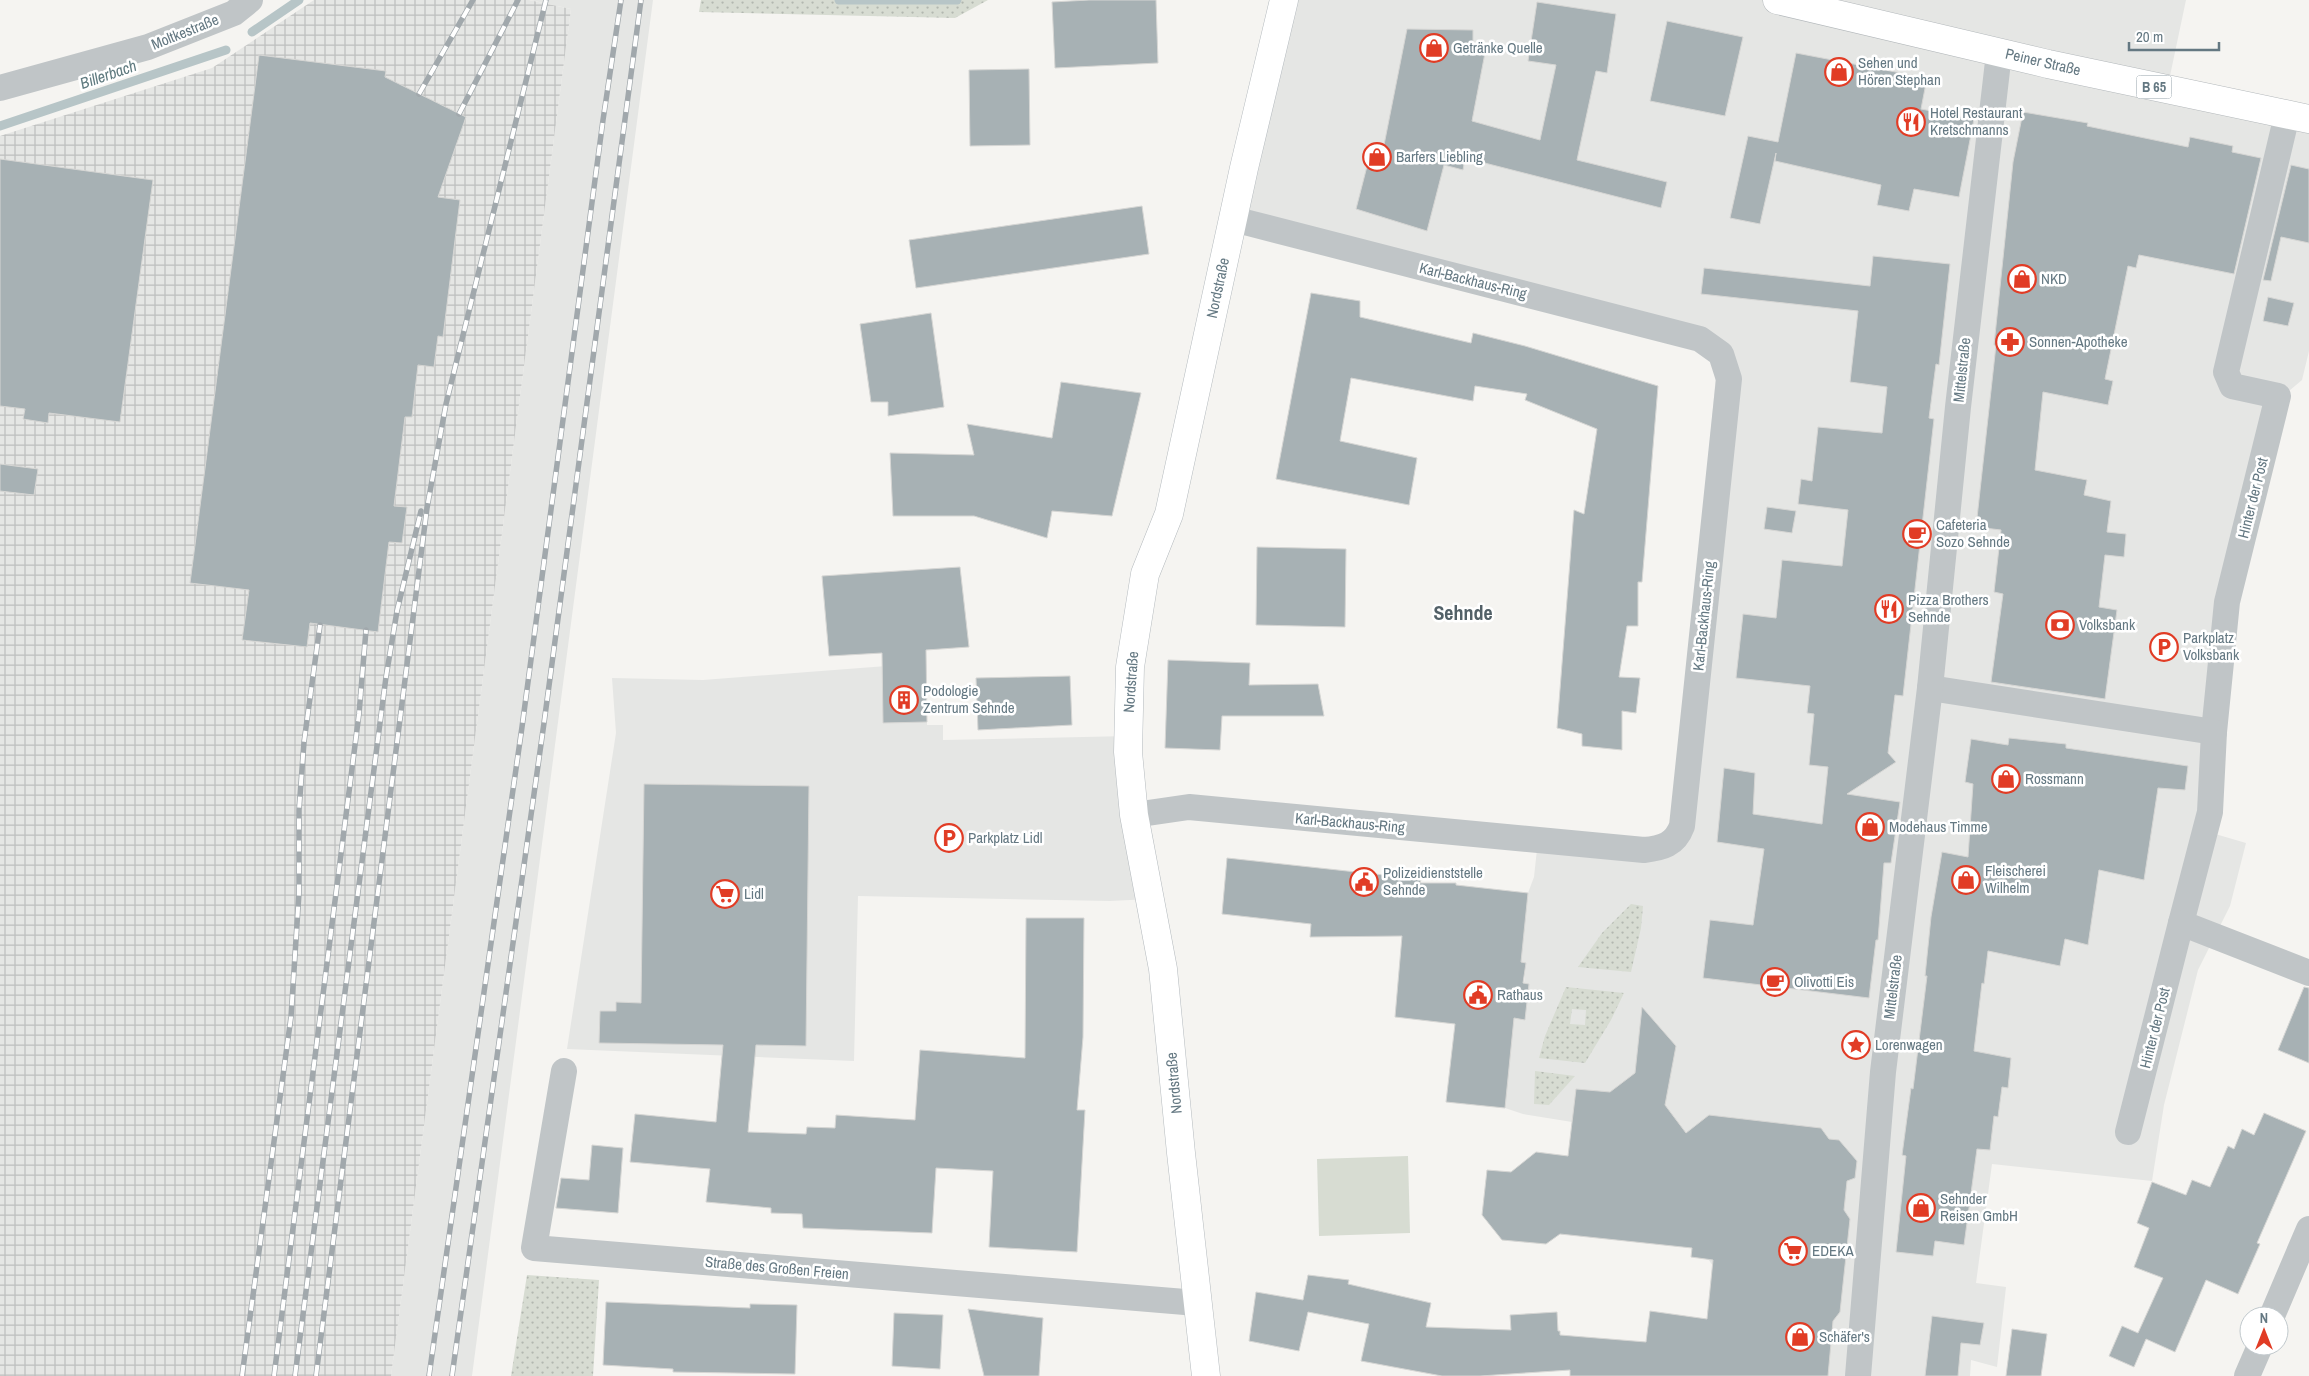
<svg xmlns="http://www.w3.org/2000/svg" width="2309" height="1376" font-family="'Archivo Narrow',sans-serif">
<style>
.built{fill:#e5e6e4}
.industrial{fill:url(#industrial-grid)}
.grass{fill:url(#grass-dots);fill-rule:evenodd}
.pitch{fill:#d7dcd2}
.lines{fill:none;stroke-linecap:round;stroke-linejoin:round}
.stream{stroke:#b7c5c7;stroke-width:9}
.building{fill:#a7b1b4;stroke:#d6d6d4}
.secondary-casing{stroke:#b4babe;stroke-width:29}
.primary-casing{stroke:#b3b8bb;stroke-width:29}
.minor{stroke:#c0c5c7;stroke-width:26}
.secondary{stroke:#fff;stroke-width:28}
.primary{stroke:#fff;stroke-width:28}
.rail-casing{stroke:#a1a8ac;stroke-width:5.5}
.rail{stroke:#fff;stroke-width:4;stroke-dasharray:11;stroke-linecap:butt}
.labels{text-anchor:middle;stroke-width:5;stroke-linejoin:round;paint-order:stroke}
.shield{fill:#fff;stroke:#92a0a8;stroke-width:1}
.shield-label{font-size:14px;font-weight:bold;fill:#647882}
.street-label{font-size:15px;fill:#647882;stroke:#fff}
.poi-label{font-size:15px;fill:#647882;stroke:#fff;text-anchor:start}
.water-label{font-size:16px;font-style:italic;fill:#5f7a7f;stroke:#fff}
.district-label{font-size:20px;font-weight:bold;fill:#526067;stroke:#fff}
</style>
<defs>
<pattern id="industrial-grid" width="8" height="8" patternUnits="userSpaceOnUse" patternTransform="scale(1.25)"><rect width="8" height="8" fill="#e5e6e4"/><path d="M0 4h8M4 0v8" fill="none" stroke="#bdbfbe"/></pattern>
<pattern id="grass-dots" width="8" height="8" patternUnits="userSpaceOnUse" patternTransform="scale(1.25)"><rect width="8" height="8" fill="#d7dcd2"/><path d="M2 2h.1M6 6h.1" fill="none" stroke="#b2b7b0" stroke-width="1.8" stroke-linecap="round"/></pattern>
</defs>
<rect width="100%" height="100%" fill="#f5f4f1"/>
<g class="built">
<path d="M 530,0 L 653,0 L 472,1376 L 391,1376 L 571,9 Z"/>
<path d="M 1283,0 L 2186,0 L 2167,90 L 2309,120 L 2309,351 L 2302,380 L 2277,401 L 2227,610 L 2205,831 L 2246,843 L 2230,906 L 2198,970 L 2164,1105 L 2152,1181 L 1992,1164 L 1976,1283 L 2006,1287 L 1997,1367 L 1971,1360 L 1970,1376 L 1700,1376 L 1713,1266 L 1708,1259 L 1692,1248 L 1560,1234 L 1546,1244 L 1502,1240 L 1482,1215 L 1487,1170 L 1511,1172 L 1568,1156 L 1572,1122 L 1523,1114 L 1505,1108 L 1514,1018 L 1525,1020 L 1529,984 L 1524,983 L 1526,963 L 1520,962 L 1528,893 L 1534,877 L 1538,840 L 1673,841 L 1718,353 L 1234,217 Z"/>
<path d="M 926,663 L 927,725 L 943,725 L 943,740 L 1128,736 L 1150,899 L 1110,901 L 858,896 L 854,1061 L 567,1049 L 616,733 L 612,678 L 703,680 Z"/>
</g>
<path class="industrial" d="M 314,0 L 529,0 L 571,9 L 391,1376 L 0,1376 L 0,136 L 212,68 Z"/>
<g class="grass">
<path d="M 701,0 L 988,0 L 955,18 L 699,12 Z"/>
<path d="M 1631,904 L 1643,906 L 1641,928 L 1631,972 L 1578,967 L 1602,933 Z"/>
<path d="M 1566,987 L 1624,993 L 1611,1020 L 1585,1063 L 1539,1058 L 1545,1036 ZM 1572,1009 L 1586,1010 L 1585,1025 L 1570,1024 Z"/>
<path d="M 1535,1071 L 1575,1076 L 1549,1105 L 1534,1104 Z"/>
<path d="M 527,1275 L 599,1280 L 593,1376 L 511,1376 Z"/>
</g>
<path class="pitch" d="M 1408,1156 L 1410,1233 L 1319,1236 L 1317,1159 Z"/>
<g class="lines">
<g class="stream">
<path d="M 839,0 L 957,0"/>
<path d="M 252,32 L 299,0"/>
<path d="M 0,126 L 226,50"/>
</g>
</g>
<g class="building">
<path d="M 1089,0 L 1156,0 L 1158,63 L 1055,68 L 1052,2 Z"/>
<path d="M 1537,2 L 1616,14 L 1607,73 L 1596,71 L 1577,160 L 1667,182 L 1661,208 L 1465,158 L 1463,170 L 1444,165 L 1427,231 L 1356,209 L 1373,143 L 1384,145 L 1407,29 L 1473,30 L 1473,50 L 1485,53 L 1472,121 L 1540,140 L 1556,65 L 1528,61 Z"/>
<path d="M 1667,21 L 1743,37 L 1725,116 L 1650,101 Z"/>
<path d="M 1796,53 L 1927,78 L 1921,109 L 1974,119 L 1959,197 L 1914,189 L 1909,211 L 1877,205 L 1881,185 L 1775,161 L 1776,153 L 1760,224 L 1730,218 L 1748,136 L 1778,142 Z"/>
<path d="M 259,55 L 386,71 L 385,77 L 466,117 L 438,197 L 460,200 L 443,337 L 438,336 L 434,367 L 418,365 L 412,417 L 405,417 L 394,506 L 407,507 L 402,543 L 389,542 L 378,632 L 310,623 L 307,647 L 242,640 L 249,590 L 190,583 Z"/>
<path d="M 1029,69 L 1030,145 L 970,146 L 969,70 Z"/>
<path d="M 2023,112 L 2088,123 L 2087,126 L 2188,147 L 2190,137 L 2233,146 L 2232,152 L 2261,158 L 2234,274 L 2139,255 L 2136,268 L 2128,266 L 2105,379 L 2113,381 L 2108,405 L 2043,392 L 2035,470 L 2087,480 L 2084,495 L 2111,501 L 2107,532 L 2126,534 L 2124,557 L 2105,555 L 2099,607 L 2117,610 L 2105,699 L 1991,682 L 2003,594 L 1994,592 L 2001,530 L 1976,527 L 1996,345 L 1994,345 L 2013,162 Z"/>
<path d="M 0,159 L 153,180 L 120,422 L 49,413 L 48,423 L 23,419 L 25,409 L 0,406 Z"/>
<path d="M 2291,165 L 2309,169 L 2309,243 L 2281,237 L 2271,281 L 2263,280 Z"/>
<path d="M 1142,206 L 1149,254 L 916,288 L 909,240 Z"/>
<path d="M 1873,256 L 1950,264 L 1939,365 L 1936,364 L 1929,418 L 1934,419 L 1903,696 L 1895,695 L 1888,753 L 1896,762 L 1847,794 L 1900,802 L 1891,863 L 1884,863 L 1878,940 L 1876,940 L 1869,998 L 1703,978 L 1710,920 L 1753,925 L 1764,849 L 1717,842 L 1724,768 L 1755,773 L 1753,814 L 1822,824 L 1828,767 L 1809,765 L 1814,714 L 1807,713 L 1810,686 L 1736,678 L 1743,614 L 1776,618 L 1782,560 L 1842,566 L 1848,510 L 1798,504 L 1801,479 L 1812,481 L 1818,427 L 1882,433 L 1887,387 L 1850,382 L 1858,311 L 1701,294 L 1704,268 L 1870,286 Z"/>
<path d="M 1311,293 L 1360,301 L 1360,317 L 1471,343 L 1473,333 L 1525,346 L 1658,386 L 1642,582 L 1638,582 L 1638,626 L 1627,626 L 1619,677 L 1640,678 L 1636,713 L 1622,711 L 1622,750 L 1582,746 L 1582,734 L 1557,728 L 1574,510 L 1584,514 L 1597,429 L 1525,400 L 1527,394 L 1475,386 L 1473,401 L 1351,378 L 1340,441 L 1417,458 L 1409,505 L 1276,479 Z"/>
<path d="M 2268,297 L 2294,303 L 2288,326 L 2263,321 Z"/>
<path d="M 931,313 L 944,407 L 888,416 L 888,402 L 871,402 L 860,324 Z"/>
<path d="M 1061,382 L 1141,393 L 1112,516 L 1052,511 L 1047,538 L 974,516 L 893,516 L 890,453 L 974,455 L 967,424 L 1052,438 Z"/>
<path d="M 0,464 L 38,469 L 34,495 L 0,491 Z"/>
<path d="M 1767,507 L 1796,511 L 1792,533 L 1764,529 Z"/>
<path d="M 1257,547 L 1346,549 L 1345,627 L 1256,625 Z"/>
<path d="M 960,567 L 969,647 L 926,650 L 927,722 L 883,723 L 882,653 L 829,656 L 822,576 Z"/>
<path d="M 1168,660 L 1250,663 L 1249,685 L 1318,684 L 1324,716 L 1222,716 L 1220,750 L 1165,748 Z"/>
<path d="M 1070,676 L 1072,725 L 978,730 L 976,678 Z"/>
<path d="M 2009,738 L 2066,744 L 2066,748 L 2188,766 L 2185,790 L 2158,788 L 2144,880 L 2099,870 L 2088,945 L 2065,939 L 2060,966 L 1988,951 L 1984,984 L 1982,983 L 1974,1051 L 2011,1058 L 2008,1088 L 2002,1087 L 1998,1117 L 1994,1116 L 1990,1150 L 1977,1149 L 1964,1245 L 1935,1241 L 1933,1256 L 1896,1252 L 1906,1156 L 1902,1155 L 1911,1088 L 1913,1089 L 1927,976 L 1925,976 L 1931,917 L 1942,852 L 1968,857 L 1973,784 L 1965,782 L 1971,739 L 2008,745 Z"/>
<path d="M 644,784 L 809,786 L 806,1046 L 756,1045 L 748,1132 L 806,1134 L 807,1127 L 835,1128 L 836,1115 L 915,1120 L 920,1050 L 1025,1058 L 1026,918 L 1084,918 L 1083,1037 L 1077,1110 L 1085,1110 L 1077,1252 L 989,1247 L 993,1171 L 936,1168 L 932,1233 L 803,1228 L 802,1214 L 771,1213 L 771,1208 L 706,1202 L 710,1169 L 630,1162 L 635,1114 L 716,1122 L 723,1045 L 599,1043 L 600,1011 L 616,1011 L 616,1002 L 641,1003 Z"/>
<path d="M 1227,858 L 1421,879 L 1420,883 L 1456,883 L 1456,885 L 1528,893 L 1521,962 L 1526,963 L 1523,983 L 1529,984 L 1525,1020 L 1514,1018 L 1505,1108 L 1446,1102 L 1455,1024 L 1395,1017 L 1402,936 L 1310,937 L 1311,924 L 1222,914 Z"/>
<path d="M 2304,987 L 2309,988 L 2309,1063 L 2278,1050 Z"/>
<path d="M 1642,1007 L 1676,1046 L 1665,1105 L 1686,1133 L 1709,1115 L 1821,1128 L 1829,1139 L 1839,1140 L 1857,1161 L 1855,1178 L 1847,1181 L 1844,1210 L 1850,1219 L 1840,1312 L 1833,1321 L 1828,1376 L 1570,1376 L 1570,1370 L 1480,1376 L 1442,1376 L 1361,1361 L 1369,1324 L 1308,1312 L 1299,1351 L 1249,1341 L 1256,1292 L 1303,1300 L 1308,1275 L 1349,1280 L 1348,1284 L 1431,1303 L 1426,1327 L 1511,1330 L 1510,1315 L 1557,1312 L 1558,1331 L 1560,1331 L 1560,1335 L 1646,1342 L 1650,1311 L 1707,1319 L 1713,1260 L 1691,1257 L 1692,1248 L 1560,1234 L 1546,1244 L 1502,1240 L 1482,1215 L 1487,1170 L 1511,1172 L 1536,1152 L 1568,1156 L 1576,1089 L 1610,1092 L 1635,1073 Z"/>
<path d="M 2264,1113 L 2306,1131 L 2257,1243 L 2260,1244 L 2238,1294 L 2206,1280 L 2175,1352 L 2146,1339 L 2134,1367 L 2109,1356 L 2122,1326 L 2138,1333 L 2163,1278 L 2134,1267 L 2149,1228 L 2137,1223 L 2152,1182 L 2186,1195 L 2192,1180 L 2210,1187 L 2228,1146 L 2234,1149 L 2242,1129 L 2254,1135 Z"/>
<path d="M 592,1145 L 623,1148 L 618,1213 L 556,1208 L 561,1178 L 589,1180 Z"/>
<path d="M 606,1302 L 750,1308 L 750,1304 L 797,1305 L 795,1374 L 673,1372 L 673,1369 L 603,1365 Z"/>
<path d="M 968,1309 L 1043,1318 L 1039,1376 L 984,1376 Z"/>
<path d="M 894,1313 L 943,1315 L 940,1369 L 892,1366 Z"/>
<path d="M 1932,1316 L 1984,1323 L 1980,1345 L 1961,1343 L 1958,1376 L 1925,1376 Z"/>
<path d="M 2012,1329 L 2047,1334 L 2041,1376 L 2006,1376 Z"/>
</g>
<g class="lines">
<defs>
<path id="secondary" d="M 1206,1376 L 1181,1153 L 1163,969 L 1134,815 L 1128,752 L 1130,667 L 1145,574 L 1169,514 L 1244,168 L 1284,0"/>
<path id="primary" d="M 1777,0 L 2048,64 L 2309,119"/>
</defs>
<use href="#secondary" class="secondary-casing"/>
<use href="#primary" class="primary-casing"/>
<g class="minor">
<path d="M 0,88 L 148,47 L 234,13 L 250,0"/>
<path d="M 2287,115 L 2226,372 L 2232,386 L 2278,396 L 2227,602 L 2214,732 L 2210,812 L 2181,923 L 2309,973"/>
<path d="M 1930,688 L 2214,732"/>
<path d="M 1134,815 L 1189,807 L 1644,850 C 1662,848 1675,845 1682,826 L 1729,379 L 1721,354 L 1700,339 L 1233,219"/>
<path d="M 564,1071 L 534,1248 L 1197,1303"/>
<path d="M 2128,1132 L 2181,923"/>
<path d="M 2272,1316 L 2309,1229"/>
<path d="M 1858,1376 L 1883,1072 L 1930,688 L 1958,407 L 1999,53"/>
<path d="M 2247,1376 L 2260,1346"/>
</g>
<use href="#secondary" class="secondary"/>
<use href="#primary" class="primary"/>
<defs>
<g id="rail">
<path d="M 419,94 L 473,0"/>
<path d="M 459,114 L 518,0"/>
<path d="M 242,1376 L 291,1017 L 299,893 L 299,810 L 304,742 L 320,625"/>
<path d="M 274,1376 L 359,714 L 366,630"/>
<path d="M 295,1376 L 386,677 L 397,611 L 421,511"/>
<path d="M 316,1376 L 427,508 L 446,404 L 546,0"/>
<path d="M 429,1376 L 522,727 L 603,120 L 621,0"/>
<path d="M 452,1376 L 544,723 L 641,0"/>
</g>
</defs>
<use href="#rail" class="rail-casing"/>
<use href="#rail" class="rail"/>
</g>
<defs>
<symbol id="shop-ring" viewBox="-11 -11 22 22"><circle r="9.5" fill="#fff" stroke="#e13c25" stroke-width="1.5"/><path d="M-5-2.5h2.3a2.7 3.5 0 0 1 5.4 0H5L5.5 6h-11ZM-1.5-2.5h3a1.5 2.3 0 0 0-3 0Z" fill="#e13c25"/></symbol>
<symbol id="restaurant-ring" viewBox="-11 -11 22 22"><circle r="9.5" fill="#fff" stroke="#e13c25" stroke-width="1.5"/><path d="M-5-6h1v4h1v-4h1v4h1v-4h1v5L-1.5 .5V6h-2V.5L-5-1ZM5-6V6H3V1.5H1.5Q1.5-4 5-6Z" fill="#e13c25"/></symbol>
<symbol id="pharmacy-ring" viewBox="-11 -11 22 22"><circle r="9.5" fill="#fff" stroke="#e13c25" stroke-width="1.5"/><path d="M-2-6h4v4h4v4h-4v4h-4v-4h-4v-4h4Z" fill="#e13c25"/></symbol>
<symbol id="cafe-ring" viewBox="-11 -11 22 22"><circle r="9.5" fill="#fff" stroke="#e13c25" stroke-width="1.5"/><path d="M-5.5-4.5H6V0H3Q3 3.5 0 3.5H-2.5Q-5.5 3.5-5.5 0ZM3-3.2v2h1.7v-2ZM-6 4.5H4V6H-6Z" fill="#e13c25"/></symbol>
<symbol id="bank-ring" viewBox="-11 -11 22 22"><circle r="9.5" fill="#fff" stroke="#e13c25" stroke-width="1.5"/><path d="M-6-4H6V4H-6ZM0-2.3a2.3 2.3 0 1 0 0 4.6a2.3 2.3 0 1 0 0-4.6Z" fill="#e13c25"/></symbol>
<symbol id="parking-ring" viewBox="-11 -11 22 22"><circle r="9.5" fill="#fff" stroke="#e13c25" stroke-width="1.5"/><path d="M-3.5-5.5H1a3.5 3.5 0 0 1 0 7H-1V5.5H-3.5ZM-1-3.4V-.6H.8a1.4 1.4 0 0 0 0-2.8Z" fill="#e13c25"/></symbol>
<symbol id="building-ring" viewBox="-11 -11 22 22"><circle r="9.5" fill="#fff" stroke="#e13c25" stroke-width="1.5"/><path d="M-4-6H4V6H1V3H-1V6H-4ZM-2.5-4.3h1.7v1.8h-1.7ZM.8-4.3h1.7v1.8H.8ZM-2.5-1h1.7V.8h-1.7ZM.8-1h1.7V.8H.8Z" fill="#e13c25"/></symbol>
<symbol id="civic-ring" viewBox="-11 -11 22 22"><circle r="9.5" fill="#fff" stroke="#e13c25" stroke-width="1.5"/><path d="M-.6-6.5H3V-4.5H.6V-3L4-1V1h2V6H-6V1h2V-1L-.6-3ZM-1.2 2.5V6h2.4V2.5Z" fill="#e13c25"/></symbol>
<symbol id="supermarket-ring" viewBox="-11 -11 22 22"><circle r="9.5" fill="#fff" stroke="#e13c25" stroke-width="1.5"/><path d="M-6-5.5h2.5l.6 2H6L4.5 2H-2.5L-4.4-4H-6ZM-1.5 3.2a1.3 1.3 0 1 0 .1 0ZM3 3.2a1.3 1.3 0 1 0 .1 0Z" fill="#e13c25"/></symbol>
<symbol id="sight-ring" viewBox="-11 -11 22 22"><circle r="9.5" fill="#fff" stroke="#e13c25" stroke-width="1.5"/><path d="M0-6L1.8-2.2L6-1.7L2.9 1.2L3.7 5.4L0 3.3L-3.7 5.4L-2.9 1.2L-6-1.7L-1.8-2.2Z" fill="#e13c25"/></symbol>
</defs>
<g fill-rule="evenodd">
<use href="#shop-ring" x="1418" y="32" width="32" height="32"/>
<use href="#shop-ring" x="1823" y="56" width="32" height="32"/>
<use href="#restaurant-ring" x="1895" y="106" width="32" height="32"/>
<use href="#shop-ring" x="1361" y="141" width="32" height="32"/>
<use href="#shop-ring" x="2006" y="263" width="32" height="32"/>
<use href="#pharmacy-ring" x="1994" y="326" width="32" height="32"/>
<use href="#cafe-ring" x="1901" y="518" width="32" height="32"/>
<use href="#restaurant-ring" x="1873" y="593" width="32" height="32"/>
<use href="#bank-ring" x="2044" y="609" width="32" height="32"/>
<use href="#parking-ring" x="2148" y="631" width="32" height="32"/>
<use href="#building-ring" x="888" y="684" width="32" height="32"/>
<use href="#shop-ring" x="1990" y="763" width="32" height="32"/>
<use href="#shop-ring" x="1854" y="811" width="32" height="32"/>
<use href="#parking-ring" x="933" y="822" width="32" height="32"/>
<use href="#shop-ring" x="1950" y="864" width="32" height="32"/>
<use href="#civic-ring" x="1348" y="866" width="32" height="32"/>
<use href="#supermarket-ring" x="709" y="878" width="32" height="32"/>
<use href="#cafe-ring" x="1759" y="966" width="32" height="32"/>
<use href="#civic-ring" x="1462" y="979" width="32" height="32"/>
<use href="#sight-ring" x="1840" y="1029" width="32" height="32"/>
<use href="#shop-ring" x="1905" y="1192" width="32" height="32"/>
<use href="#supermarket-ring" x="1777" y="1235" width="32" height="32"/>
<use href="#shop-ring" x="1784" y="1321" width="32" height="32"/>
</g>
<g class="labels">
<rect class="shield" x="2136.5" y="75.5" width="35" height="23" rx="4"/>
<g class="shield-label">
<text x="2154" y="92">B 65</text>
</g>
<g class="street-label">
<text transform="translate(185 32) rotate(-22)" y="5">Moltkestraße</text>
<text transform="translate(2043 62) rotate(13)" y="5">Peiner Straße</text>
<text transform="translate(1473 281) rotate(14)" y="5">Karl-Backhaus-Ring</text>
<text transform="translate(1218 288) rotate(-78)" y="5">Nordstraße</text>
<text transform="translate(1962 370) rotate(-84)" y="5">Mittelstraße</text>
<text transform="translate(2253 498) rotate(-76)" y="5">Hinter der Post</text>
<text transform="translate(1704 616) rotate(-84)" y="5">Karl-Backhaus-Ring</text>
<text transform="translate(1131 682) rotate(-86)" y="5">Nordstraße</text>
<text transform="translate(1350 823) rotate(5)" y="5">Karl-Backhaus-Ring</text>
<text transform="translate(1893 987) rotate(-83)" y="5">Mittelstraße</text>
<text transform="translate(2155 1028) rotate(-76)" y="5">Hinter der Post</text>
<text transform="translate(1174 1083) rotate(-95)" y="5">Nordstraße</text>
<text transform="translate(777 1268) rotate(5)" y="5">Straße des Großen Freien</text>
</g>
<g class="poi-label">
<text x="1453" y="53">Getränke Quelle</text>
<text x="1858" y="68">Sehen und<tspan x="1858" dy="17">Hören Stephan</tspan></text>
<text x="1930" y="118">Hotel Restaurant<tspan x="1930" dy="17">Kretschmanns</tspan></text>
<text x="1396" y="162">Barfers Liebling</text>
<text x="2041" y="284">NKD</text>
<text x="2029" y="347">Sonnen-Apotheke</text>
<text x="1936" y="530">Cafeteria<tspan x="1936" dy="17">Sozo Sehnde</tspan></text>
<text x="1908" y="605">Pizza Brothers<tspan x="1908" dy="17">Sehnde</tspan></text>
<text x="2079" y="630">Volksbank</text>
<text x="2183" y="643">Parkplatz<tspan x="2183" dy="17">Volksbank</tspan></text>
<text x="923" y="696">Podologie<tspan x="923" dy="17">Zentrum Sehnde</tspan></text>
<text x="2025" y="784">Rossmann</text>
<text x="1889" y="832">Modehaus Timme</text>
<text x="968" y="843">Parkplatz Lidl</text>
<text x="1985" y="876">Fleischerei<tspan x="1985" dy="17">Wilhelm</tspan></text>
<text x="1383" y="878">Polizeidienststelle<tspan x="1383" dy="17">Sehnde</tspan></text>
<text x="744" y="899">Lidl</text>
<text x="1794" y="987">Olivotti Eis</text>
<text x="1497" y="1000">Rathaus</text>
<text x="1875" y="1050">Lorenwagen</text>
<text x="1940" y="1204">Sehnder<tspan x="1940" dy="17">Reisen GmbH</tspan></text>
<text x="1812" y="1256">EDEKA</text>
<text x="1819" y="1342">Schäfer's</text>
</g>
<g class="water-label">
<text transform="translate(108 74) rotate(-19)" y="6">Billerbach</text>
</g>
<g class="district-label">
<text x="1463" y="620">Sehnde</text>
</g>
</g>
<g transform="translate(2264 1331)"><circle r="24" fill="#ffffff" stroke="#c1c9cd"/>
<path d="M0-4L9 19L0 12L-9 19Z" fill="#e13c25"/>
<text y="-8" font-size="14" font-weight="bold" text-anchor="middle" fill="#647882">N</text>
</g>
<path d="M2129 42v8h90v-8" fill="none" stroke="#647882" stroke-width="2.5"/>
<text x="2136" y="42" font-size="15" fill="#647882" stroke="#ffffff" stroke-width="4" paint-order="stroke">20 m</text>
</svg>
